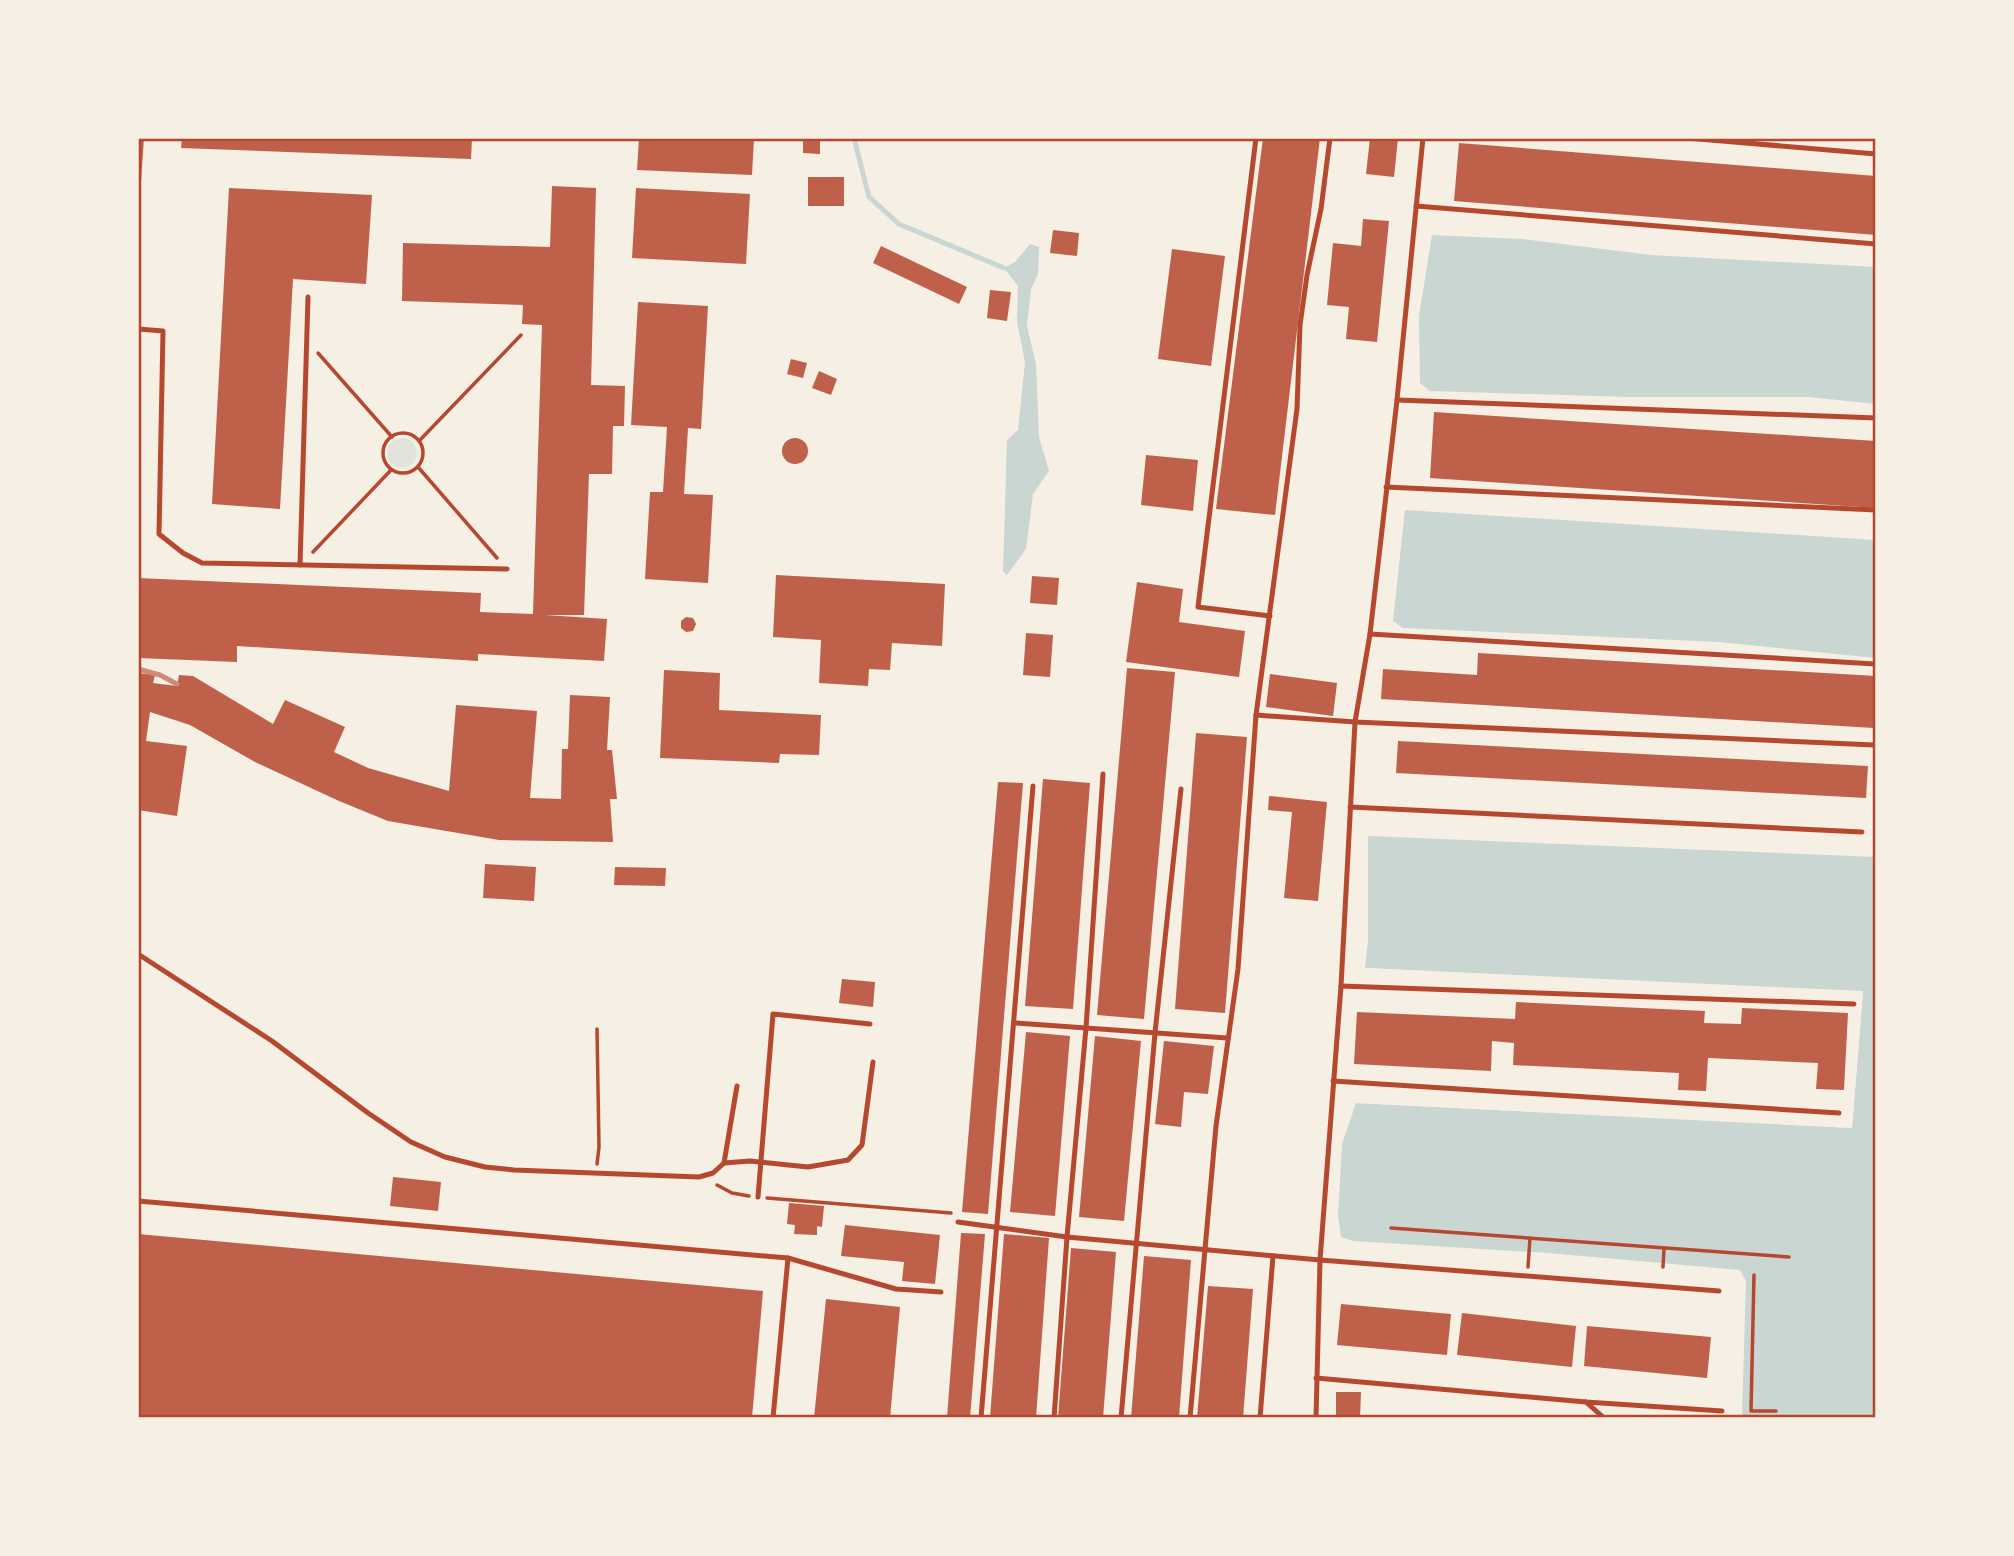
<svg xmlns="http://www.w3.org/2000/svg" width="2014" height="1556" font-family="Rubik,sans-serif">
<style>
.green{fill:#e2e4dc}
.water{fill:#c9d6d2}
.pier{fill:#f6efe4}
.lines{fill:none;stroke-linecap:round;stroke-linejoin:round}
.stream{stroke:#c9d6d2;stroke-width:5}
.building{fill:#bf614a}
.path{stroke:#b5482f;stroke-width:3.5}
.service{stroke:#b5482f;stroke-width:5}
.rail{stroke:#cf8b77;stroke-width:5}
.neatline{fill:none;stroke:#b5482f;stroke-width:2.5}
</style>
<rect width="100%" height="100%" fill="#f6efe4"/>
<circle class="green" cx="402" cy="453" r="15"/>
<g class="water">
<path d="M 1432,235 L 1523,239 L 1651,255 L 1876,267 L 1876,404 L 1809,397 L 1628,397 L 1430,391 L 1420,383 L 1419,316 Z"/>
<path d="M 1030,244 L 1039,247 L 1038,274 L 1031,289 L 1027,326 L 1036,364 L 1039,437 L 1049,471 L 1033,494 L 1026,549 L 1007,575 L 1003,571 L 1007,440 L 1018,430 L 1025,362 L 1017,322 L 1018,286 L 1004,268 L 1015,262 Z"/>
<path d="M 1405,510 L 1876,540 L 1876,658 L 1719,642 L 1403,628 L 1393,621 Z"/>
<path d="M 1368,836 L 1876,857 L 1876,1418 L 1742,1418 L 1746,1281 L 1740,1270 L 1548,1253 L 1353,1241 L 1341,1237 L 1338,1216 L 1342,1144 L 1356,1103 L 1852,1128 L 1863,992 L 1365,968 L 1368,941 Z"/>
</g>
<path class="pier" d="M 1365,968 L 1863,991 L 1852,1128 L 1356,1103 L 1356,1100 L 1849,1124 L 1859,994 L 1365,971 Z"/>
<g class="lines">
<path class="stream" d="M 854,138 L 869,197 L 899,224 L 1004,268"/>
</g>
<g class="building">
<path d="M 138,138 L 144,138 L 140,197 L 138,197 Z"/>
<path d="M 182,138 L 472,138 L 471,159 L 181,148 Z"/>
<path d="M 639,138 L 754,138 L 752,175 L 637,170 Z"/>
<path d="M 803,138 L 820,138 L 820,154 L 803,153 Z"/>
<path d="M 1263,138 L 1320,138 L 1275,515 L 1216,509 Z"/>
<path d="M 1370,138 L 1398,138 L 1394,177 L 1366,174 Z"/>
<path d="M 1459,143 L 1876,176 L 1876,235 L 1454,201 Z"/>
<rect x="808" y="177" width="36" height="29"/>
<path d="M 552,186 L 596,188 L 591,385 L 625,386 L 624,426 L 613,426 L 612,474 L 589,474 L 584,615 L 545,615 L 607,619 L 604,661 L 478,654 L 478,661 L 237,646 L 237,662 L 138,658 L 138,578 L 481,593 L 480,612 L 533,614 L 542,325 L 522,324 L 523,305 L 402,301 L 403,243 L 550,247 Z"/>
<path d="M 229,188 L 372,195 L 366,284 L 293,279 L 280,509 L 212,504 Z"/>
<path d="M 636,188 L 750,194 L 746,264 L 632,258 Z"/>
<path d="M 1363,219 L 1389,221 L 1377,342 L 1346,339 L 1349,307 L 1327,305 L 1333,243 L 1361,246 Z"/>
<path d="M 1053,230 L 1079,233 L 1077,256 L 1050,253 Z"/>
<path d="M 881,246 L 967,287 L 959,304 L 873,263 Z"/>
<path d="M 1172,249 L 1225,256 L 1211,366 L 1158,359 Z"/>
<path d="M 990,290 L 1011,292 L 1007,321 L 987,318 Z"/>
<path d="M 638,302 L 708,306 L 701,429 L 688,428 L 684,494 L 713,495 L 708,583 L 645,579 L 650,492 L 663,492 L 667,427 L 631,425 Z"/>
<path d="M 791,359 L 807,363 L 803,378 L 787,374 Z"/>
<path d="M 819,371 L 837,379 L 831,395 L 812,388 Z"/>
<path d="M 1434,412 L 1876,441 L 1876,508 L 1430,478 Z"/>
<circle cx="795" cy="451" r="13"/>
<path d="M 1146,455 L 1198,460 L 1193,511 L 1141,505 Z"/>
<path d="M 776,575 L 945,584 L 942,646 L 892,643 L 890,670 L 869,669 L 868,686 L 819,683 L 821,640 L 773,637 Z"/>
<path d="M 1032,576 L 1059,578 L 1057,605 L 1030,603 Z"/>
<path d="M 1137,582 L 1183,589 L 1179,622 L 1245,631 L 1239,677 L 1126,662 Z"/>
<path d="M 686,617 L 693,618 L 696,624 L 693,631 L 686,632 L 681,628 L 681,621 Z"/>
<path d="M 1026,633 L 1053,635 L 1050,677 L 1023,675 Z"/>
<path d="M 1478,653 L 1876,676 L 1874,728 L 1381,699 L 1383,669 L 1477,675 Z"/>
<path d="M 1127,668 L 1175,672 L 1144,1019 L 1097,1015 Z"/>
<path d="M 664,670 L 720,673 L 719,710 L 821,715 L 819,755 L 780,754 L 779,763 L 660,758 Z"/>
<path d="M 138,673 L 155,675 L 153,683 L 177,686 L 179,675 L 193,676 L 273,724 L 285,700 L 345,727 L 334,752 L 368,768 L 449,791 L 456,705 L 537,711 L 530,798 L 561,799 L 562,749 L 568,749 L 570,695 L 610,697 L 607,750 L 612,750 L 617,799 L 610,799 L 613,842 L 499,840 L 388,821 L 339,801 L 255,762 L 190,725 L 150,712 L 146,741 L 187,746 L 177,816 L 138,810 Z"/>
<path d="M 1270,674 L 1337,683 L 1333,716 L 1266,707 Z"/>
<path d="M 1196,733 L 1247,737 L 1225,1013 L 1175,1009 Z"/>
<path d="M 1398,741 L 1868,766 L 1866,798 L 1396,773 Z"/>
<path d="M 1043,779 L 1090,783 L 1073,1009 L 1025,1006 Z"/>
<path d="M 998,782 L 1023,783 L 988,1214 L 962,1212 Z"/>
<path d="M 1269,796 L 1327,802 L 1318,901 L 1284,898 L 1292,812 L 1268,810 Z"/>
<path d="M 485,864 L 536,867 L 534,901 L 483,898 Z"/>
<path d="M 615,867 L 666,868 L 665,886 L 614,885 Z"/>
<path d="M 842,979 L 875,982 L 873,1007 L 839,1003 Z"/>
<path d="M 1516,1002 L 1705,1011 L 1704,1023 L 1741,1024 L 1742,1008 L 1848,1013 L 1844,1090 L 1816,1089 L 1818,1063 L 1708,1058 L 1706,1091 L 1678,1090 L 1679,1073 L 1513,1065 L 1514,1043 L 1492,1041 L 1491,1071 L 1354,1064 L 1357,1012 L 1515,1019 Z"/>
<path d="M 1026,1032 L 1070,1036 L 1055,1216 L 1010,1212 Z"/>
<path d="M 1095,1036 L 1141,1041 L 1124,1221 L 1079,1217 Z"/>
<path d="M 1164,1041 L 1214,1046 L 1208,1094 L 1184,1092 L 1181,1127 L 1155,1124 Z"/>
<path d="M 393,1177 L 441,1182 L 438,1211 L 390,1206 Z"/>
<path d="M 789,1203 L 824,1206 L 822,1227 L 817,1226 L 817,1235 L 794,1234 L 795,1225 L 787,1224 Z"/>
<path d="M 845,1225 L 940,1235 L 935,1284 L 902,1281 L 904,1262 L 841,1256 Z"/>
<path d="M 961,1233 L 985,1234 L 970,1418 L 947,1418 Z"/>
<path d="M 138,1234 L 763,1291 L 752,1418 L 138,1418 Z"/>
<path d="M 1004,1234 L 1049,1238 L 1036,1418 L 990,1418 Z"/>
<path d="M 1071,1248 L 1116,1252 L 1103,1418 L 1058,1418 Z"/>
<path d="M 1144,1256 L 1191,1260 L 1179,1418 L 1131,1418 Z"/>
<path d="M 1208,1286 L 1253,1289 L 1243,1418 L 1197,1418 Z"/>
<path d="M 826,1299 L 900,1307 L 890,1418 L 814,1418 Z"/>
<path d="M 1341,1304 L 1451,1314 L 1447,1355 L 1337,1345 Z"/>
<path d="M 1462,1313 L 1576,1326 L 1572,1367 L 1457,1355 Z"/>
<path d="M 1587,1326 L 1711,1337 L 1707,1378 L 1584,1366 Z"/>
<path d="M 1336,1392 L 1361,1392 L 1360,1418 L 1336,1418 Z"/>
</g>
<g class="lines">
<g class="path">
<path d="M 318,353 L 392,437"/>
<circle cx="403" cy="453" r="20"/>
<path d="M 419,441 L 521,335"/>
<path d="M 418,467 L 497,558"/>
<path d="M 313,552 L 391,470"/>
<path d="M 597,1029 L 599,1147 L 597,1164"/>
<path d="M 717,1185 L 732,1193 L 749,1196"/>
<path d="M 767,1198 L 951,1213"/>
<path d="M 1391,1228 L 1789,1257"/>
<path d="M 1528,1267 L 1530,1238"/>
<path d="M 1663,1267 L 1664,1249"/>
<path d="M 1754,1275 L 1751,1411 L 1776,1411"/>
</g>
<g class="service">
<path d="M 1256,138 L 1198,607 L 1270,616"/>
<path d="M 1687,138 L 1876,154"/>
<path d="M 1416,206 L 1876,244"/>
<path d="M 138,329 L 163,331 L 159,534 L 183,553 L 202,563 L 507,569"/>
<path d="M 1397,400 L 1876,418"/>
<path d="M 1386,487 L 1876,510"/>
<path d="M 300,565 L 308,297"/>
<path d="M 1370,634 L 1875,664"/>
<path d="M 1256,715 L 1355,722 L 1874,745"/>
<path d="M 1350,807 L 1862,832"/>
<path d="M 138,954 L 272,1041 L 368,1113 L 411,1142 L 445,1157 L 485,1167 L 514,1170 L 699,1177 L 713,1173 L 724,1163 L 737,1086"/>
<path d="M 1341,986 L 1854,1004"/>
<path d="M 1015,1023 L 1227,1038"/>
<path d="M 1333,1081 L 1839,1113"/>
<path d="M 724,1163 L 750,1161 L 808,1167 L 848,1160 L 862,1145 L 873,1062"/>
<path d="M 758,1197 L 773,1014 L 870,1024"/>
<path d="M 138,1201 L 788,1258 L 896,1289 L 941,1292"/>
<path d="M 958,1222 L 1067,1237 L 1320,1260 L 1719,1291"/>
<path d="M 1316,1378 L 1586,1402 L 1722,1411"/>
<path d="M 1586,1402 L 1604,1418"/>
<path d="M 773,1418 L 788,1258"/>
<path d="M 981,1418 L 1033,786"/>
<path d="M 1054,1418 L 1067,1237 L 1086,1028 L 1103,774"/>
<path d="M 1121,1418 L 1155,1033 L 1181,789"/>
<path d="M 1190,1418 L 1216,1126 L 1238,969 L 1256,715 L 1297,409 L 1300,325 L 1307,275 L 1321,209 L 1330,138"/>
<path d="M 1260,1418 L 1273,1256"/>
<path d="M 1316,1418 L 1320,1260 L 1341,986 L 1355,722 L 1370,634 L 1397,400 L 1423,138"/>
</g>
<path class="rail" d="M 138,669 L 160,675 L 177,684"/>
</g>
<rect width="2014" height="1556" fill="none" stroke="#f6efe4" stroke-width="280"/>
<rect x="140" y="140" width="1734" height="1276" class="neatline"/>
</svg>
